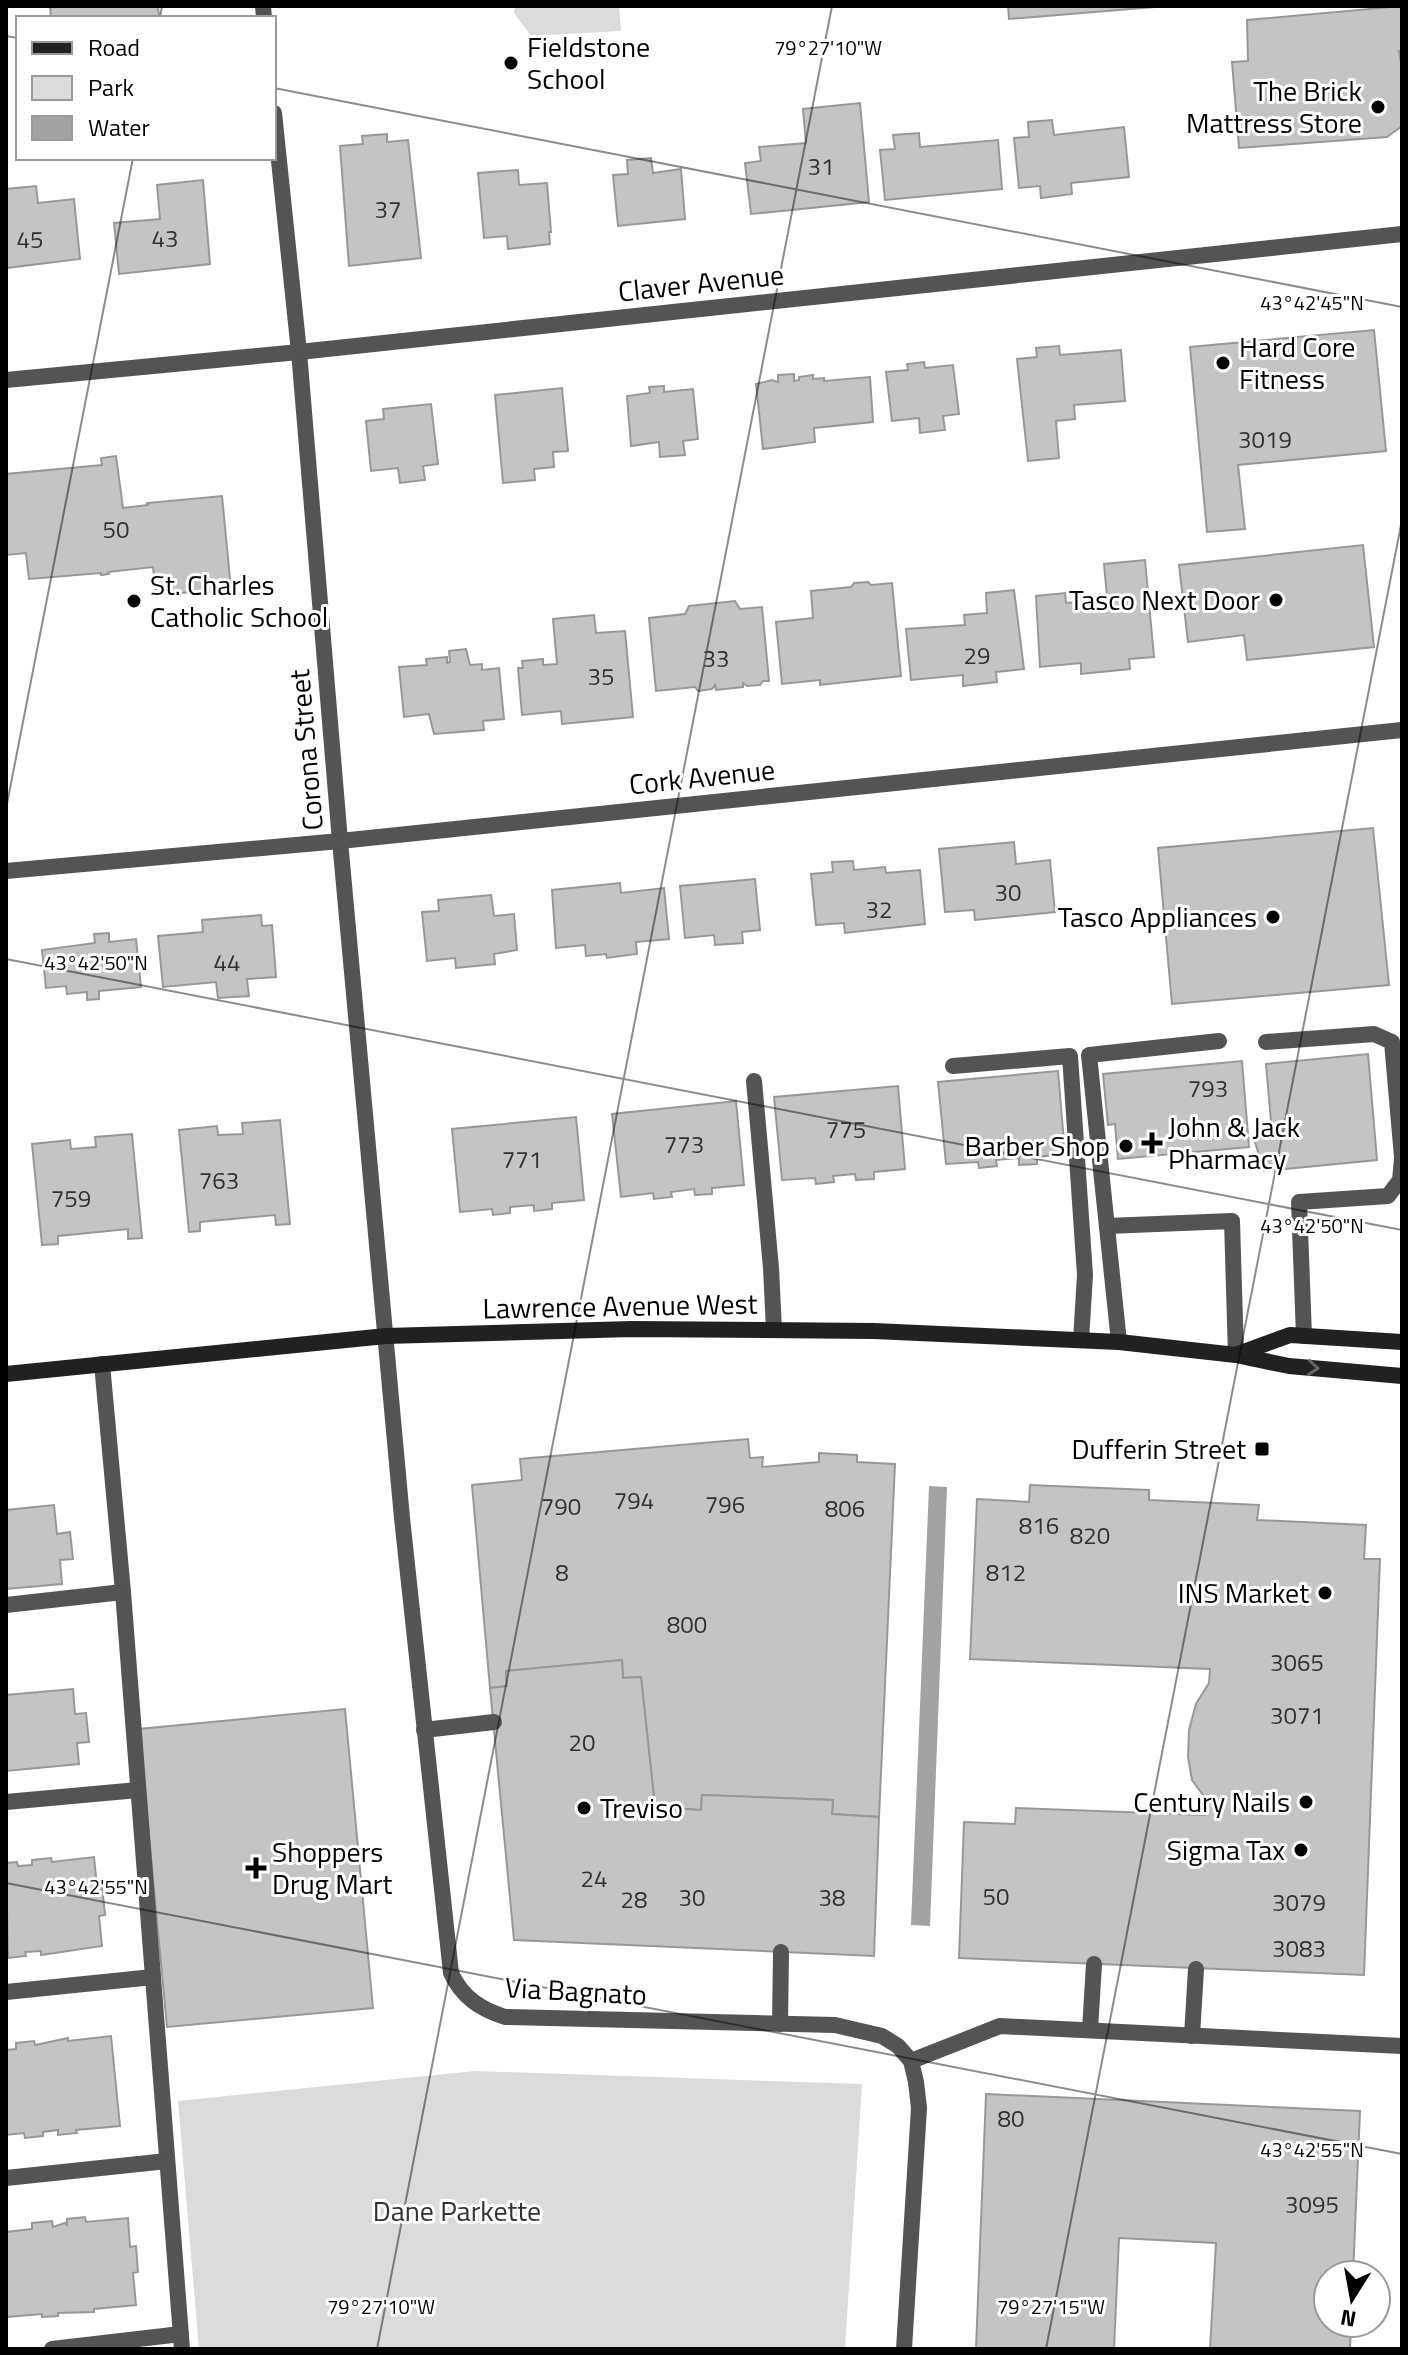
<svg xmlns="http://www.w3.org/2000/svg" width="1408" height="2355" font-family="'Titillium Web',sans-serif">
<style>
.green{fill:#dbdbdb}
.water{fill:#a2a2a2}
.building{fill:#c4c4c4;stroke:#989898;stroke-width:2}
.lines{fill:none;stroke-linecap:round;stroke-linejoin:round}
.service{stroke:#545454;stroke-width:16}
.minor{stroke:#545454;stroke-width:16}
.secondary{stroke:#212121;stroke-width:16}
.oneway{stroke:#646464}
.ticks{fill:none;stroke:#000;stroke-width:2;stroke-opacity:0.45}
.poi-dot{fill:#000;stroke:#fff;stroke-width:3}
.labels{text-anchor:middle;stroke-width:6;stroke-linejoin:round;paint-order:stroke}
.number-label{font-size:24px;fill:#313131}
.poi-label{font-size:28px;fill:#000;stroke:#fff;text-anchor:end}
.street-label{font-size:28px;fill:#000;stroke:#fff}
.park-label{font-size:28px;fill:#323232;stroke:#fff}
.ticks-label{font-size:20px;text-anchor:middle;fill:#000;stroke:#fff;stroke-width:6;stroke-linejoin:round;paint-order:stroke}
</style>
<rect width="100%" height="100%" fill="#fff"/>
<g class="green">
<path d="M 515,6 L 619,6 L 621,31 L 531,36 L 514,13 Z"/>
<path d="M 475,2071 L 862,2084 L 845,2349 L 199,2349 L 178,2101 Z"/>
</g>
<path class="water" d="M 929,1486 L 947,1487 L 930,1926 L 911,1925 Z"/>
<g class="building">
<path d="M 50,6 L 158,6 L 159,16 L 51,18 Z"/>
<path d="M 1008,6 L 1154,6 L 1154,7 L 1009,19 Z"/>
<path d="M 1402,6 L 1402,51 L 1399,51 L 1402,68 L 1402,126 L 1387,137 L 1239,148 L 1232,62 L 1248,61 L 1247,20 Z"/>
<path d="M 860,103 L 869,202 L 751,214 L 745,163 L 761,161 L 759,147 L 806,143 L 803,109 Z"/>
<path d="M 1052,120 L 1054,135 L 1124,127 L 1129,177 L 1071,183 L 1072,194 L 1041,198 L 1040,186 L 1019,188 L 1014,138 L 1029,137 L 1028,122 Z"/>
<path d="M 919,133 L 920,147 L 998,140 L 1002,189 L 885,200 L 880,150 L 895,149 L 893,135 Z"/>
<path d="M 387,134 L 387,142 L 408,140 L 421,258 L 349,266 L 340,146 L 363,144 L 362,136 Z"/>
<path d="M 651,158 L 653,173 L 681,169 L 685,219 L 618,226 L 613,175 L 628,174 L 627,160 Z"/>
<path d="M 518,170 L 519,185 L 547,183 L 551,232 L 549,232 L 550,244 L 508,249 L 507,236 L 484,238 L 478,173 Z"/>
<path d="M 203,180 L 210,264 L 119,274 L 114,223 L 160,219 L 157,185 Z"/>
<path d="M 36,186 L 38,203 L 74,199 L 80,259 L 6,268 L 6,189 Z"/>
<path d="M 1374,330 L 1386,451 L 1238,465 L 1245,529 L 1207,532 L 1190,347 Z"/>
<path d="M 1059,346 L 1060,355 L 1121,350 L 1125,401 L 1074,405 L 1075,419 L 1056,421 L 1059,458 L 1028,461 L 1017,359 L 1037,357 L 1036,348 Z"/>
<path d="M 924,362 L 925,368 L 953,365 L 959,414 L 943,416 L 945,430 L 920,433 L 919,418 L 892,421 L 886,372 L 908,370 L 907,364 Z"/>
<path d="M 794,374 L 794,381 L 799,380 L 799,377 L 813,375 L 813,379 L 824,378 L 824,381 L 870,377 L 873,422 L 814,428 L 815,442 L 763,449 L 756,384 L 772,380 L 778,382 L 778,375 Z"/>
<path d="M 664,386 L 664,392 L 693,389 L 698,439 L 683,441 L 685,455 L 660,457 L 659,442 L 631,446 L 627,396 L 650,393 L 649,387 Z"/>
<path d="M 562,388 L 568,451 L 553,452 L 554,467 L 534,469 L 535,480 L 503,483 L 495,395 Z"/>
<path d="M 431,404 L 438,464 L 423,466 L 425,480 L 400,483 L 398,468 L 371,471 L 366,421 L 384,419 L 383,409 Z"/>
<path d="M 116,456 L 123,508 L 148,505 L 147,503 L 222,496 L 231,589 L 156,595 L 153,567 L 108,572 L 109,574 L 101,575 L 101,573 L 29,579 L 26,553 L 6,555 L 6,474 L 102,465 L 101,458 Z"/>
<path d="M 1363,545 L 1374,647 L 1247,660 L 1244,635 L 1188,642 L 1179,565 Z"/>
<path d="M 1145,560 L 1154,657 L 1129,659 L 1130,669 L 1081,674 L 1081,663 L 1040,667 L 1036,596 L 1065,593 L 1066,603 L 1075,602 L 1075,600 L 1107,597 L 1104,564 Z"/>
<path d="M 868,582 L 871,585 L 892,583 L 901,676 L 820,685 L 820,680 L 782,684 L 776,622 L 813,618 L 811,591 L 851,587 L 854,583 Z"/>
<path d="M 1014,590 L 1024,669 L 996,672 L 997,682 L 963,686 L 963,675 L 911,680 L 906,629 L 965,625 L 964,615 L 987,613 L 986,593 Z"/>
<path d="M 735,601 L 740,609 L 762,607 L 769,681 L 763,681 L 760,685 L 747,686 L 743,683 L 743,687 L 716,690 L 715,685 L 712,689 L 698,691 L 695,687 L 656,691 L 649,618 L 685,614 L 689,606 Z"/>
<path d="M 594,615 L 596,633 L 625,631 L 633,717 L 562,724 L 561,711 L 522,715 L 518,668 L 523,668 L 522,661 L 543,659 L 543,665 L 557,664 L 553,619 Z"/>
<path d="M 466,649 L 470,665 L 482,664 L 482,670 L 499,668 L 504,719 L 483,721 L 484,730 L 434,734 L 429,714 L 404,717 L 399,667 L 427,665 L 426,659 L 447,657 L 447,663 L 450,662 L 449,651 Z"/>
<path d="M 1373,828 L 1389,985 L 1172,1004 L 1158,848 Z"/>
<path d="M 1014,842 L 1016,864 L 1050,860 L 1055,912 L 975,920 L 974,910 L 945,912 L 939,849 Z"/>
<path d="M 853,861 L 854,870 L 885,867 L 886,873 L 920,870 L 925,924 L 845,933 L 844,923 L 816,925 L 811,874 L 833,872 L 832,862 Z"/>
<path d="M 755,879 L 760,930 L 742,932 L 743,943 L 715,945 L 714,935 L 685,938 L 680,886 Z"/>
<path d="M 620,883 L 621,893 L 664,888 L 669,939 L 636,942 L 637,954 L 607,958 L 606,954 L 586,956 L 585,945 L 556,948 L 552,890 Z"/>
<path d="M 491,895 L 494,916 L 514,914 L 517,950 L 494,954 L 495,964 L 456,968 L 455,958 L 427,961 L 422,912 L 439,911 L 438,900 Z"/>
<path d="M 261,915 L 262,926 L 272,925 L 276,977 L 247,979 L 249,996 L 218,998 L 216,982 L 163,987 L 158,936 L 203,932 L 202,920 Z"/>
<path d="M 109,933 L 109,942 L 136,939 L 141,987 L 99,991 L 99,999 L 87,1000 L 87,992 L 67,994 L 66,986 L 46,988 L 42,950 L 95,943 L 94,934 Z"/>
<path d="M 1368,1054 L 1377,1160 L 1264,1171 L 1253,1136 L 1272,1133 L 1266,1064 Z"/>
<path d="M 1242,1061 L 1249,1147 L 1118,1159 L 1115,1124 L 1108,1125 L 1103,1074 Z"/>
<path d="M 1058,1071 L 1065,1154 L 1037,1157 L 1037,1164 L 1019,1165 L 1019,1158 L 996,1160 L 997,1166 L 979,1168 L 978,1162 L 946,1164 L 938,1082 Z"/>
<path d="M 898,1086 L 905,1169 L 874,1172 L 874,1179 L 856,1180 L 855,1174 L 833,1176 L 834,1182 L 816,1184 L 815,1178 L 782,1180 L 774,1097 Z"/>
<path d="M 736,1101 L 744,1185 L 712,1188 L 712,1194 L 695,1195 L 694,1189 L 671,1192 L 672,1197 L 654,1199 L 653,1193 L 621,1197 L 612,1114 Z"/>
<path d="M 576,1117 L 584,1200 L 552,1203 L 552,1209 L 534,1211 L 534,1205 L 510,1207 L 510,1213 L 493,1215 L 492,1209 L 460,1212 L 452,1129 Z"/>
<path d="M 280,1120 L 290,1224 L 276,1225 L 275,1215 L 200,1222 L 200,1231 L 189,1232 L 179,1130 L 217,1126 L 218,1135 L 243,1134 L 242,1123 Z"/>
<path d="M 132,1134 L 142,1238 L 128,1239 L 128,1229 L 58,1236 L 58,1244 L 42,1245 L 32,1144 L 70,1140 L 71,1149 L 96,1147 L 95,1137 Z"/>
<path d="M 748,1439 L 750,1458 L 763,1457 L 762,1467 L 819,1462 L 819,1453 L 857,1455 L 857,1462 L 895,1464 L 879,1817 L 832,1814 L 833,1800 L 702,1795 L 701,1810 L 655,1807 L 641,1677 L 623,1678 L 622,1660 L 506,1671 L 507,1686 L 490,1688 L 472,1485 L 522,1480 L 520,1459 Z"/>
<path d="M 1030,1485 L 1149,1490 L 1149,1500 L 1259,1505 L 1257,1520 L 1366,1525 L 1364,1559 L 1380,1559 L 1364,1975 L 959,1958 L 964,1822 L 1015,1824 L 1016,1808 L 1205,1815 L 1206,1799 L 1192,1780 L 1188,1757 L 1189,1730 L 1196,1704 L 1209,1683 L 1210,1669 L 970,1659 L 977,1499 L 1029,1502 Z"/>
<path d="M 54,1505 L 57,1534 L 70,1532 L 73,1559 L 60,1560 L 62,1584 L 6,1589 L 6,1510 Z"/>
<path d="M 622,1660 L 623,1678 L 641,1677 L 655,1807 L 701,1810 L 702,1795 L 833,1800 L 832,1814 L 879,1817 L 874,1956 L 514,1940 L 490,1688 L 507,1686 L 506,1671 Z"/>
<path d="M 73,1689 L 75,1714 L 86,1713 L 89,1742 L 77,1743 L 79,1764 L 6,1771 L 6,1695 Z"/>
<path d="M 345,1709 L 373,2008 L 167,2027 L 139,1729 Z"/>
<path d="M 94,1857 L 97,1886 L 102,1886 L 105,1915 L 99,1916 L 102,1946 L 41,1955 L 41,1951 L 25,1952 L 26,1956 L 8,1958 L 6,1863 L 17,1862 L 18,1866 L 32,1865 L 32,1860 L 51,1858 L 52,1862 Z"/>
<path d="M 111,2036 L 120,2126 L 76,2130 L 77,2133 L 58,2135 L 58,2130 L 43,2132 L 43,2136 L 25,2138 L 24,2133 L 6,2135 L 6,2050 L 16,2049 L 16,2043 L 34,2041 L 35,2045 L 68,2038 L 68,2041 Z"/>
<path d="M 986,2094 L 1360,2111 L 1353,2275 L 1328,2275 L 1328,2323 L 1351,2323 L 1350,2349 L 1210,2349 L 1216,2243 L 1119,2238 L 1114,2349 L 976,2349 Z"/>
<path d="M 85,2217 L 86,2222 L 128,2218 L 130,2247 L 136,2246 L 138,2272 L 133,2273 L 136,2305 L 94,2309 L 94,2312 L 58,2313 L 58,2316 L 42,2317 L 42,2314 L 7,2317 L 6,2320 L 6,2232 L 32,2229 L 32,2223 L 52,2221 L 53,2227 L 65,2223 L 67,2225 L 67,2219 Z"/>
</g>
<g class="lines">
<g class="service">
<path d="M 1266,1042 L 1374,1034 L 1392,1042 L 1402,1157"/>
<path d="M 953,1066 L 1070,1056 L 1085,1275 L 1081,1340"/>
<path d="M 754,1081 L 771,1268 L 774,1330"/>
<path d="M 1107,1226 L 1232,1221 L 1236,1355"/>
<path d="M 1304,1336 L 1299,1202 L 1388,1196 L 1400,1180 L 1402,1159"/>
<path d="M 1119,1342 L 1089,1055 L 1219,1041"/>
<path d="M 102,1364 L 123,1592 L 182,2349"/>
<path d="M 6,1605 L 123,1592"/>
<path d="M 424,1730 L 494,1722"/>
<path d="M 6,1802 L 138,1790"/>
<path d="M 6,1992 L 153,1977"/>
<path d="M 780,2024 L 781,1952"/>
<path d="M 1090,2030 L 1094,1964"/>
<path d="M 1192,2036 L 1196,1969"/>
<path d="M 911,2061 L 1000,2026 L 1402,2046"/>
<path d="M 6,2178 L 167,2161"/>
<path d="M 52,2349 L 181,2334"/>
</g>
<g class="minor">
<path d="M 263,6 L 264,18"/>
<path d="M 274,113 L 299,352 L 340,841 L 402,1518 L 451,1973 C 462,1997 480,2009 505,2017 L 835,2025 L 882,2036 L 898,2046 L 911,2061 L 916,2082 L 919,2108 L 904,2349"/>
<path d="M 6,380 L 299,352 L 1402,234"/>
<path d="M 6,871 L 340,841 L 1402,730"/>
</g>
<g class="secondary">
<path d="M 1238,1354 L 1290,1335 L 1402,1342"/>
<path d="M 6,1374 L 386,1336 L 632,1329 L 874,1331 L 1119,1342 L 1236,1355 L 1289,1366 L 1402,1376"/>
</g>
</g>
<defs><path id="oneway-chevron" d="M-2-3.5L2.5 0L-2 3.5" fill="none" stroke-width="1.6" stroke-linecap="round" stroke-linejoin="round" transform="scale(2)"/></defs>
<use class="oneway" href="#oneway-chevron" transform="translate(1313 1368) rotate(5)"/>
<path class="ticks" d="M 160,18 L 162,6M 6,36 L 18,38M 274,88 L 1402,307M 6,809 L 133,158M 6,959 L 1402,1230M 6,1883 L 1402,2154M 377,2349 L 832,6M 1046,2349 L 1402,520"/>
<g class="poi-dot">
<circle cx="511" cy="63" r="8"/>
<circle cx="1378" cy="107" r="8"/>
<circle cx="1223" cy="363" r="8"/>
<circle cx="1276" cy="600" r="8"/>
<circle cx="134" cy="601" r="8"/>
<circle cx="1273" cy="917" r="8"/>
<path d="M1148 1131h8v8h8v8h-8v8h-8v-8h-8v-8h8z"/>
<circle cx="1126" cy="1146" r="8"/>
<rect x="1254" y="1441" width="16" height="16" rx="4"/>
<circle cx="1325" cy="1593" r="8"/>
<circle cx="1306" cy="1802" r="8"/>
<circle cx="584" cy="1808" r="8"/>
<circle cx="1301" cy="1850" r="8"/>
<path d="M252 1856h8v8h8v8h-8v8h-8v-8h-8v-8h8z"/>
</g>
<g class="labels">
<g class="number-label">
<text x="821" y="175">31</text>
<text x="388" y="218">37</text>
<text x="165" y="247">43</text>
<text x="30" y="248">45</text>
<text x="1265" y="448">3019</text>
<text x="116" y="538">50</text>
<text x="977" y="664">29</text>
<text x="716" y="667">33</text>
<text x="601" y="685">35</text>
<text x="1008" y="901">30</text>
<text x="879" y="918">32</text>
<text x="227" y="971">44</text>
<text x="1208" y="1097">793</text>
<text x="846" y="1138">775</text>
<text x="684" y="1153">773</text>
<text x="522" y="1168">771</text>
<text x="219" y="1189">763</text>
<text x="71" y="1207">759</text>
<text x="634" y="1509">794</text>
<text x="725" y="1513">796</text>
<text x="561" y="1515">790</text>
<text x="845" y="1517">806</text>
<text x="1039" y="1534">816</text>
<text x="1090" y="1544">820</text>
<text x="562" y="1581">8</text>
<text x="1006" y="1581">812</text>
<text x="687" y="1633">800</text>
<text x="1297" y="1671">3065</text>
<text x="1297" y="1724">3071</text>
<text x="582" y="1751">20</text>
<text x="594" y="1887">24</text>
<text x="996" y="1905">50</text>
<text x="692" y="1906">30</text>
<text x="832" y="1906">38</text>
<text x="634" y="1908">28</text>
<text x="1299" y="1911">3079</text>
<text x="1299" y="1957">3083</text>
<text x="1011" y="2127">80</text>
<text x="1312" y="2213">3095</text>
</g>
<g class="poi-label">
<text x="527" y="57" text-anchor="start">Fieldstone<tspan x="527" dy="32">School</tspan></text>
<text x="1362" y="101">The Brick<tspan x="1362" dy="32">Mattress Store</tspan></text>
<text x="1239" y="357" text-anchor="start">Hard Core<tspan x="1239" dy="32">Fitness</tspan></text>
<text x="150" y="595" text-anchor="start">St. Charles<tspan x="150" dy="32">Catholic School</tspan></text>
<text x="1260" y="610">Tasco Next Door</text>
<text x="1257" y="927">Tasco Appliances</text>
<text x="1168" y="1137" text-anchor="start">John &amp; Jack<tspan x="1168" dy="32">Pharmacy</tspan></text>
<text x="1110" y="1156">Barber Shop</text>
<text x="1246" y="1459">Dufferin Street</text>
<text x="1309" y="1603">INS Market</text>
<text x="1290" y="1812">Century Nails</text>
<text x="600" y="1818" text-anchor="start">Treviso</text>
<text x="1285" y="1860">Sigma Tax</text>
<text x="272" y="1862" text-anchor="start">Shoppers<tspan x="272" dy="32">Drug Mart</tspan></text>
</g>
<g class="street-label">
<text transform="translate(701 283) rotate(-6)" y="10">Claver Avenue</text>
<text transform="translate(306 750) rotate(-95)" y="10">Corona Street</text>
<text transform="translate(702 777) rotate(-6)" y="10">Cork Avenue</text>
<text transform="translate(620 1306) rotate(-1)" y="10">Lawrence Avenue West</text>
<text transform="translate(576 1991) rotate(3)" y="10">Via Bagnato</text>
</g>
<g class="park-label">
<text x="457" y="2221">Dane Parkette</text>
</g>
</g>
<g class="ticks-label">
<text x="828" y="55">79°27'10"W</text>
<text x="1312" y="310">43°42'45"N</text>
<text x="96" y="970">43°42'50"N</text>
<text x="1312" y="1233">43°42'50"N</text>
<text x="96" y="1894">43°42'55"N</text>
<text x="1312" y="2157">43°42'55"N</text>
<text x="381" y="2314">79°27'10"W</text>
<text x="1051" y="2314">79°27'15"W</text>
</g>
<rect width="1408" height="2355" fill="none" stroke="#000000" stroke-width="16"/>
<rect x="16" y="16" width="260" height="144" fill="#ffffff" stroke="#999999" stroke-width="2"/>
<rect x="32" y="42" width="40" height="12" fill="#212121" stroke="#999999" stroke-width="2"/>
<text x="88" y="56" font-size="24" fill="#000000">Road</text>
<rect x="32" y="76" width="40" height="24" fill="#dbdbdb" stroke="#999999" stroke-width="2"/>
<text x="88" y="96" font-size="24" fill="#000000">Park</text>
<rect x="32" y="116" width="40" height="24" fill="#a2a2a2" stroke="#999999" stroke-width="2"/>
<text x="88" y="136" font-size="24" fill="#000000">Water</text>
<g transform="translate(1352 2299) rotate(191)"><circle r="38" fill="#ffffff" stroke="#999999" stroke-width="2"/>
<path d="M0-6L14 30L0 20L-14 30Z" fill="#000000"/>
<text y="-12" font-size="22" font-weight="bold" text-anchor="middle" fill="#000000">N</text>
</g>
</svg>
